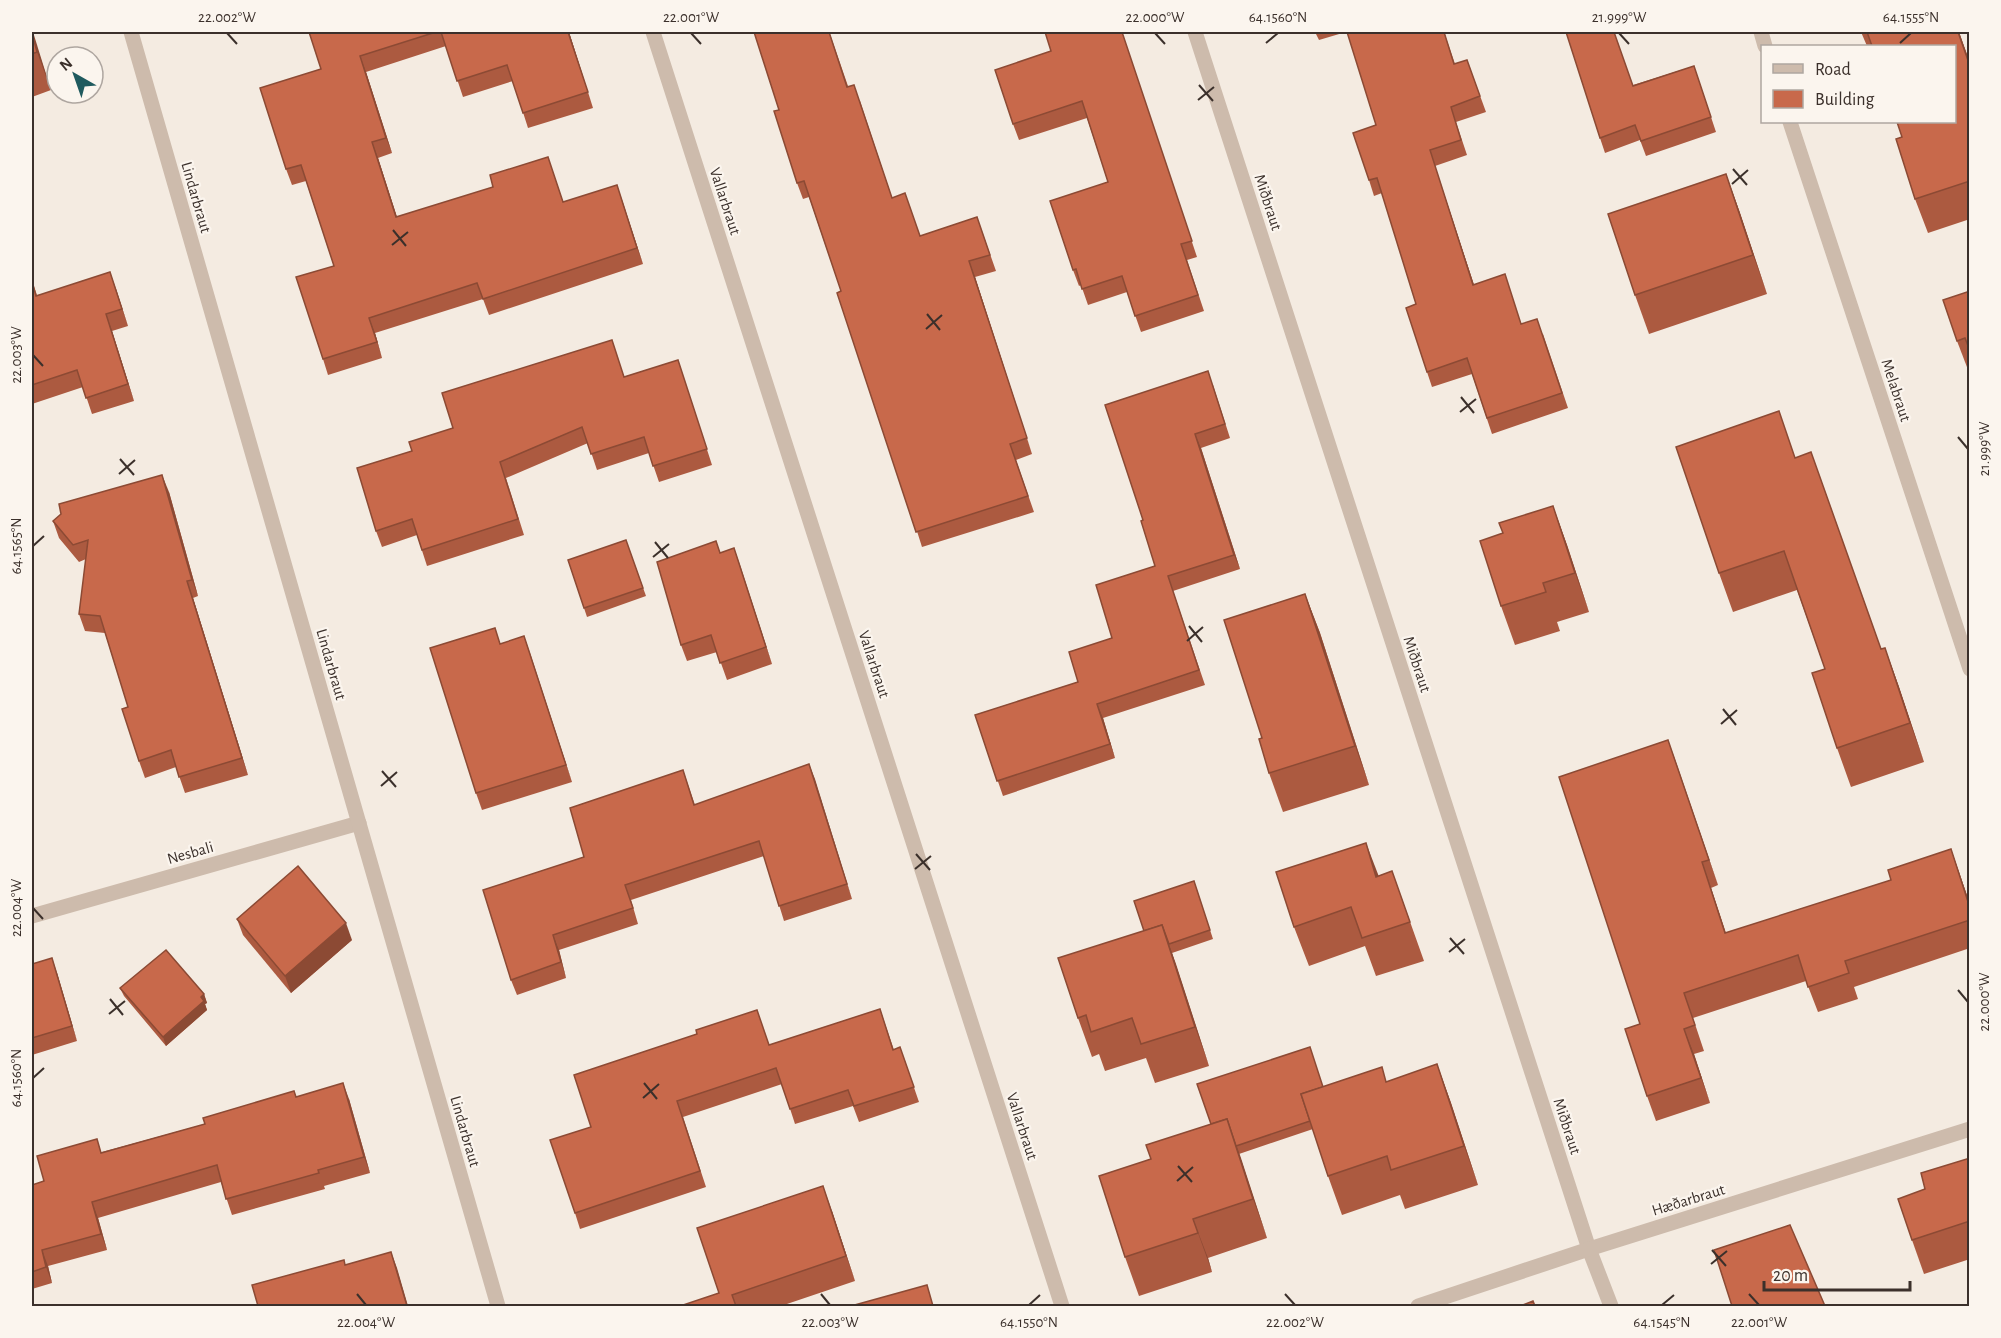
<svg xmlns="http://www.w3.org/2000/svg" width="2001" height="1338" font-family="'Alegreya Sans',sans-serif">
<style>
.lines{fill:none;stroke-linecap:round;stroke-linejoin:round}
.minor{stroke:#cdbbac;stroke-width:15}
.tertiary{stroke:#cdbbac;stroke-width:15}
.wall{fill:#ac5a40}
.shaded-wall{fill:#8c4a34}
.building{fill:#c8694b;stroke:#8c4a34;stroke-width:1.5}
.ticks{fill:none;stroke:#3b302b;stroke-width:2}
.labels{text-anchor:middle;stroke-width:4.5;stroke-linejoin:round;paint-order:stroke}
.street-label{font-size:16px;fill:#3b302b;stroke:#fbf5ee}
.neatline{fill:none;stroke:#3b302b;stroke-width:2}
.ticks-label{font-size:15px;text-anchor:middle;fill:#3b302b}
</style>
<rect width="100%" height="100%" fill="#f4ebe1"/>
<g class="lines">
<g class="minor">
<path d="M 653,32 L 1062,1306"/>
<path d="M 1195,32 L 1589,1249 L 1611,1306"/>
<path d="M 1761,32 L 1765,46"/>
<path d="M 1790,122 L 1970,669"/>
<path d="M 32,916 L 359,823"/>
<path d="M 1418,1306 L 1589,1249 L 1970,1129"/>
</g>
<path class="tertiary" d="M 131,32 L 498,1306"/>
</g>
<g class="wall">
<path d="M 32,32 L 51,90 L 32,97 Z"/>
<path d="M 309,32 L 569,32 L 593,108 L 528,128 L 513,81 L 463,97 L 446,46 L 366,72 L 392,153 L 378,158 L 397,217 L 553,172 L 563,202 L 622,200 L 643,264 L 489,315 L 483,299 L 375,333 L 382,358 L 328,375 L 323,359 L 334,266 L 306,181 L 292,185 L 286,169 L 321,69 Z"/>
<path d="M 754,32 L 834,32 L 835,33 L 830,34 L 848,86 L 860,101 L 892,198 L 920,236 L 977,217 L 996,271 L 975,277 L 1032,454 L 1016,460 L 1034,512 L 922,547 L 841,291 L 809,197 L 803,199 L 797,183 L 779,110 Z"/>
<path d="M 1122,32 L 1197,257 L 1187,260 L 1204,311 L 1141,332 L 1127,292 L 1088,305 L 1081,285 L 1079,286 L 1073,270 L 1108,182 L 1087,118 L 1019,140 L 1013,124 L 1051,51 Z"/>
<path d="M 1315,32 L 1346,32 L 1319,40 Z"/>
<path d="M 1444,32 L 1455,64 L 1467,60 L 1486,112 L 1456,122 L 1467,155 L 1435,166 L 1474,285 L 1522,324 L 1543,334 L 1568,408 L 1492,434 L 1472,374 L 1432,387 L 1427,372 L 1416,304 L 1382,193 L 1374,196 L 1369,180 L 1376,125 Z"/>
<path d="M 1861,32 L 1959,32 L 1970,63 L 1970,219 L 1928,233 L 1915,199 L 1902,137 L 1954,46 L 1867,46 Z"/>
<path d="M 1694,66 L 1716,132 L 1646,156 L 1640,140 L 1605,153 L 1600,138 L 1633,85 Z"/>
<path d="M 1726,174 L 1740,213 L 1767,294 L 1649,334 L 1635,295 Z"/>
<path d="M 32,281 L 37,295 L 116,289 L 128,326 L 112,331 L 134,401 L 92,414 L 83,387 L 32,404 Z"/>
<path d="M 1970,291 L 1970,375 L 1957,341 Z"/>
<path d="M 612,340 L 624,377 L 678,360 L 712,465 L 659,482 L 649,453 L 597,470 L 588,443 L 506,478 L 524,535 L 427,566 L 417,535 L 382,547 L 376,531 L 412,451 Z"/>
<path d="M 1213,385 L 1230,438 L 1201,448 L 1240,569 L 1173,591 L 1205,685 L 1103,718 L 1115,758 L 1003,796 L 975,715 L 1078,682 L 1112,638 L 1155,566 L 1143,520 Z"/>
<path d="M 1811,452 L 1881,649 L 1885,648 L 1899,687 L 1924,762 L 1851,787 L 1837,748 L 1825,669 L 1797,590 L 1733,612 L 1719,573 L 1796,458 Z"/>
<path d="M 169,492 L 198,596 L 193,598 L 248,775 L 185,793 L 176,767 L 145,778 L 139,761 L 128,707 L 105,633 L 85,631 L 79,614 L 86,559 L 79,562 L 59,538 L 53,521 Z"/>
<path d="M 1553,506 L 1567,545 L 1589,612 L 1557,622 L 1560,631 L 1515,645 L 1501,606 L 1503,533 Z"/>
<path d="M 626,540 L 646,596 L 587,617 L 568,560 Z"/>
<path d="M 734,548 L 772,664 L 727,680 L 717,652 L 687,661 L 681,645 L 721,553 Z"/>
<path d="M 1305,594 L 1320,633 L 1369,785 L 1283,812 L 1269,773 Z"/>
<path d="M 524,636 L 572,782 L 482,810 L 476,793 L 501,644 Z"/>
<path d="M 1668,740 L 1718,885 L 1711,888 L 1726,933 L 1891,880 L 1951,849 L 1970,904 L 1970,948 L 1854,987 L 1858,999 L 1818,1012 L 1806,981 L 1693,1018 L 1704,1051 L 1694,1054 L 1710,1103 L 1656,1121 L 1647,1096 L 1640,1024 Z"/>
<path d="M 809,764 L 852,899 L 784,921 L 764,856 L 631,900 L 638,924 L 559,950 L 566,978 L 517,995 L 511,980 L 584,857 L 683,770 L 695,805 Z"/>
<path d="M 1392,871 L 1424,961 L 1376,976 L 1365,946 L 1309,966 L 1294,927 L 1378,876 Z"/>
<path d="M 1194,881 L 1213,939 L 1172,953 L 1209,1066 L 1155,1083 L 1146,1058 L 1105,1071 L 1099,1054 L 1092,1057 L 1078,1018 L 1144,931 Z"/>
<path d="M 237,919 L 352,940 L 291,993 L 243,935 Z"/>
<path d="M 32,964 L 57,973 L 77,1041 L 32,1055 Z"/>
<path d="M 120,988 L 204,994 L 207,1003 L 205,1004 L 207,1010 L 166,1046 L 124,996 Z"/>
<path d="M 880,1009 L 894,1050 L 900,1047 L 919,1102 L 859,1122 L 853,1106 L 795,1124 L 782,1084 L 683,1117 L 706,1187 L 580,1229 L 575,1213 L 591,1127 L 769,1045 Z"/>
<path d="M 1437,1064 L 1451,1103 L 1478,1185 L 1405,1209 L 1400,1195 L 1342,1215 L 1328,1176 L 1313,1129 L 1239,1154 L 1267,1238 L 1208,1258 L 1212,1272 L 1139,1296 L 1125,1257 L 1151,1159 L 1323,1087 L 1387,1082 Z"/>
<path d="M 297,1097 L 349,1099 L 370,1173 L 324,1186 L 325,1189 L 232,1215 L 221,1182 L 98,1218 L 107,1250 L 48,1266 L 52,1283 L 32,1289 L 32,1185 L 44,1181 L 102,1152 L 205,1124 Z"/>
<path d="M 1970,1158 L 1970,1259 L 1924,1274 L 1912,1240 L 1925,1189 Z"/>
<path d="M 832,1211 L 855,1281 L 781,1306 L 683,1306 L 719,1293 Z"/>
</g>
<g class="shaded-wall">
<path d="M 32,32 L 33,32 L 51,90 L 37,52 Z"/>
<path d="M 568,32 L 569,32 L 593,108 L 588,92 Z"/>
<path d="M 1958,32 L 1959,32 L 1970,63 L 1970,66 Z"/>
<path d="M 360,56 L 366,72 L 392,153 L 386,138 Z"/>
<path d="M 372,142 L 378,158 L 402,233 L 396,217 Z"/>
<path d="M 1430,150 L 1435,166 L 1479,300 L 1473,285 Z"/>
<path d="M 1726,174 L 1740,213 L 1767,294 L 1753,255 Z"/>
<path d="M 617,185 L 622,200 L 643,264 L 637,248 Z"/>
<path d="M 969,261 L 975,277 L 1032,454 L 1027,438 Z"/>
<path d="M 110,272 L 116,289 L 128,326 L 122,309 Z"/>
<path d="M 106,314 L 112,331 L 134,401 L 128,384 Z"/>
<path d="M 369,318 L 375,333 L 382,358 L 377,342 Z"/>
<path d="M 1195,434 L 1201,448 L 1240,569 L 1234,555 Z"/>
<path d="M 162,475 L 169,492 L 198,596 L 192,580 Z"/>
<path d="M 1553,506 L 1567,545 L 1589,612 L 1575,573 Z"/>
<path d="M 734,548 L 740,565 L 772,664 L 766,647 Z"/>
<path d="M 187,581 L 193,598 L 248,775 L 242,758 Z"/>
<path d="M 1305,594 L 1320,633 L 1369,785 L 1355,746 Z"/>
<path d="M 524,636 L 530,653 L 572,782 L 566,765 Z"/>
<path d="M 1885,648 L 1899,687 L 1924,762 L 1910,723 Z"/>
<path d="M 1097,704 L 1103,718 L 1115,758 L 1110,744 Z"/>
<path d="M 1668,740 L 1677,765 L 1718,885 L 1709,860 Z"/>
<path d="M 809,764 L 815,779 L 852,899 L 847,884 Z"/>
<path d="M 1366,843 L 1381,882 L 1376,877 Z"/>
<path d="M 1951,849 L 1970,904 L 1970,908 Z"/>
<path d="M 1702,862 L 1711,888 L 1734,959 L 1725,933 Z"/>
<path d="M 346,923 L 352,940 L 291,993 L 285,976 Z"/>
<path d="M 1162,925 L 1176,964 L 1209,1066 L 1195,1027 Z"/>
<path d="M 553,935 L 559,950 L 566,978 L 561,962 Z"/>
<path d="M 52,958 L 57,973 L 77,1041 L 72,1026 Z"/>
<path d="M 204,994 L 207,1003 L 205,1004 L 207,1010 L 166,1046 L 163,1037 Z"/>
<path d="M 1684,1029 L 1694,1054 L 1710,1103 L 1701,1078 Z"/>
<path d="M 1437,1064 L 1451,1103 L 1478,1185 L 1464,1146 Z"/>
<path d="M 343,1083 L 349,1099 L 370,1173 L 364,1157 Z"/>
<path d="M 1227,1119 L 1241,1158 L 1267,1238 L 1253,1199 Z"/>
<path d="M 823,1186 L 832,1211 L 855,1281 L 846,1256 Z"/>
<path d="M 92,1202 L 98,1218 L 107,1250 L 101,1234 Z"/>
<path d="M 1193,1219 L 1208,1258 L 1212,1272 L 1198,1233 Z"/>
<path d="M 42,1250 L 48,1266 L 52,1283 L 46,1267 Z"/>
<path d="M 391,1252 L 397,1268 L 408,1306 L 407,1306 Z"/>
</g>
<g class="building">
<path d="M 309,32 L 436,32 L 360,56 L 386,138 L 372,142 L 396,217 L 493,187 L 490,175 L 548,157 L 563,202 L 617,185 L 637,248 L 483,299 L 477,283 L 369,318 L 377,342 L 323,359 L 296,277 L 334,266 L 301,165 L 286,169 L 260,88 L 321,69 Z"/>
<path d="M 441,32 L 568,32 L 588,92 L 523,113 L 507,65 L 457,81 Z"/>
<path d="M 754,32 L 829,32 L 847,87 L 854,85 L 892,198 L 905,193 L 920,236 L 977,217 L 990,255 L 969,261 L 1027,438 L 1010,444 L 1028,496 L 916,532 L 837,293 L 841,291 L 804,181 L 797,183 L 774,111 L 779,110 Z"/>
<path d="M 1045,32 L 1122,32 L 1192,241 L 1181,244 L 1198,295 L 1135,316 L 1122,276 L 1082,289 L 1076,269 L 1073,270 L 1050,201 L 1108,182 L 1082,101 L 1013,124 L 995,70 L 1051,51 Z"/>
<path d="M 1347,32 L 1444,32 L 1454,64 L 1467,60 L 1480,96 L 1451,107 L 1461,140 L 1430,150 L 1473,285 L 1505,274 L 1521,324 L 1537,319 L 1562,393 L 1487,418 L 1467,358 L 1427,372 L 1406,308 L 1416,304 L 1377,178 L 1369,180 L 1353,133 L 1376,125 Z"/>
<path d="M 1566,32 L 1614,32 L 1633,86 L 1694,66 L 1711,117 L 1641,141 L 1635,125 L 1600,138 Z"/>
<path d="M 1867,32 L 1958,32 L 1970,66 L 1970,181 L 1915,199 L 1896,139 L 1902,137 L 1897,122 L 1954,122 L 1954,46 L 1872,46 Z"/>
<path d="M 32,33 L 37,52 L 32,54 Z"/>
<path d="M 1726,174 L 1753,255 L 1635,295 L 1608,214 Z"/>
<path d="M 110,272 L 122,309 L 106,314 L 128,384 L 86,398 L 77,370 L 32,385 L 32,281 L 36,296 Z"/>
<path d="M 1970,291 L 1970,351 L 1965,338 L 1957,341 L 1943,300 Z"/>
<path d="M 612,340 L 624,377 L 678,360 L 707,449 L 653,466 L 644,437 L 591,454 L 582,427 L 500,462 L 518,519 L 422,550 L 412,519 L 376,531 L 357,468 L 412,451 L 409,442 L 453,428 L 442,393 Z"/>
<path d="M 1208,371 L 1225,424 L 1195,434 L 1234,555 L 1168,576 L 1199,670 L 1097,704 L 1110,744 L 997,781 L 975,715 L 1078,682 L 1069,652 L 1112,638 L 1096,585 L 1155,566 L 1141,521 L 1143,520 L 1105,405 Z"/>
<path d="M 1779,411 L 1795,458 L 1811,452 L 1881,649 L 1885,648 L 1910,723 L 1837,748 L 1812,673 L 1825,669 L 1784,551 L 1719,573 L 1676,447 Z"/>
<path d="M 162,475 L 192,580 L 187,581 L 242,758 L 179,777 L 171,750 L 139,761 L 122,709 L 128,707 L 100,616 L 79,614 L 88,540 L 73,545 L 53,521 L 61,514 L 59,504 Z"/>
<path d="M 1553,506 L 1575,573 L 1543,583 L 1546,592 L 1501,606 L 1480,541 L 1503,533 L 1499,523 Z"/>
<path d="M 626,540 L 643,588 L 584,608 L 568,560 Z"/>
<path d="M 716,541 L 720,553 L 734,548 L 766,647 L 720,663 L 711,635 L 681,645 L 657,562 Z"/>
<path d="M 1305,594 L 1355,746 L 1269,773 L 1259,739 L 1262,738 L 1224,620 Z"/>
<path d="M 495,628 L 500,644 L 524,636 L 566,765 L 476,793 L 430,648 Z"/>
<path d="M 1668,740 L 1709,860 L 1702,862 L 1725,933 L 1891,880 L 1888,870 L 1951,849 L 1970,908 L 1970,920 L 1845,961 L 1849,973 L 1808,987 L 1798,955 L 1684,993 L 1695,1025 L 1684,1029 L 1701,1078 L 1647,1096 L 1625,1029 L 1640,1024 L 1559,777 Z"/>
<path d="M 809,764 L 847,884 L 779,906 L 759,841 L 625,885 L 633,908 L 553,935 L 561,962 L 511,980 L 483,890 L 584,857 L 570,808 L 683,770 L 694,805 Z"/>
<path d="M 1366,843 L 1376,877 L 1392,871 L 1410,922 L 1362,938 L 1351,907 L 1294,927 L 1276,872 Z"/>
<path d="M 298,866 L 346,923 L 285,976 L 237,919 Z"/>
<path d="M 1194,881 L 1210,930 L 1169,944 L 1162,925 L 1144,931 L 1134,901 Z"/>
<path d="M 1162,925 L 1195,1027 L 1141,1044 L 1132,1018 L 1091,1032 L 1086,1015 L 1078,1018 L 1058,958 Z"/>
<path d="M 166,950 L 204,994 L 201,997 L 204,1001 L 163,1037 L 120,988 Z"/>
<path d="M 52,958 L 72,1026 L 32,1038 L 32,964 Z"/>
<path d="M 880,1009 L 893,1050 L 900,1047 L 914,1087 L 854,1106 L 848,1090 L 790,1109 L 776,1068 L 677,1101 L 700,1171 L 575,1213 L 550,1140 L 591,1127 L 574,1075 L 697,1034 L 696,1030 L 757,1010 L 769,1045 Z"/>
<path d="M 1310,1047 L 1323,1087 L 1301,1094 L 1310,1121 L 1236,1146 L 1227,1119 L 1211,1124 L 1197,1084 Z"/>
<path d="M 1437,1064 L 1464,1146 L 1391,1170 L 1387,1156 L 1328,1176 L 1301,1094 L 1382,1067 L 1386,1082 Z"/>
<path d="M 343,1083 L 364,1157 L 318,1170 L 319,1173 L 226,1199 L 217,1165 L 92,1202 L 101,1234 L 42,1250 L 46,1267 L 32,1272 L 32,1185 L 44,1181 L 37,1156 L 97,1139 L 101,1153 L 205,1124 L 203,1118 L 294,1091 L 296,1097 Z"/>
<path d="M 1227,1119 L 1253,1199 L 1193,1219 L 1198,1233 L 1125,1257 L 1099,1176 L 1151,1159 L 1146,1145 Z"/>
<path d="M 1970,1158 L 1970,1221 L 1912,1240 L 1898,1199 L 1925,1189 L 1921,1173 Z"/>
<path d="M 823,1186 L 846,1256 L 732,1295 L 736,1306 L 683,1306 L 683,1305 L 719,1293 L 697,1228 Z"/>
<path d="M 1790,1225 L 1825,1306 L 1732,1306 L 1714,1250 Z"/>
<path d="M 391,1252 L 407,1306 L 258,1306 L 252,1285 L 344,1260 L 345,1265 Z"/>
<path d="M 927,1285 L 933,1306 L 851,1306 Z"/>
<path d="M 1533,1301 L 1535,1306 L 1520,1306 Z"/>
</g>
<path class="ticks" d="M 227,33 L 237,44M 691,33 L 701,44M 1155,33 L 1165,44M 1619,33 L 1629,44M 1266,43 L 1278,33M 1900,43 L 1911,33M 1199,85 L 1213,101M 1198,100 L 1214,87M 1733,169 L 1747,185M 1732,184 L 1748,170M 393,230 L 406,246M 392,245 L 408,232M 927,314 L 940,330M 926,329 L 942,315M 33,355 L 43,366M 1461,397 L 1474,413M 1460,412 L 1476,399M 1958,437 L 1968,449M 120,459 L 134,475M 119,474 L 135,460M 655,542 L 668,558M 33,546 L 44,536M 653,557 L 669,544M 1189,626 L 1202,642M 1187,641 L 1203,627M 1723,709 L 1736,725M 1721,724 L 1737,710M 382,771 L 396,787M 381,786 L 397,772M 916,854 L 930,870M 915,869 L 931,856M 33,908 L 43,919M 1450,938 L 1464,954M 1449,952 L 1465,939M 1958,990 L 1968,1002M 110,999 L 123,1015M 109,1014 L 125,1001M 33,1078 L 44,1068M 644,1083 L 657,1099M 643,1098 L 659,1084M 1178,1166 L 1192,1182M 1177,1181 L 1193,1167M 1712,1250 L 1726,1266M 1711,1264 L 1727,1251M 357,1294 L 366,1305M 821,1294 L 830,1305M 1285,1294 L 1295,1305M 1749,1294 L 1759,1305M 1029,1305 L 1040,1295M 1662,1305 L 1674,1295"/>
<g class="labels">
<g class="street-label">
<text transform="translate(197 197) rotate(74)" y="6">Lindarbraut</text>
<text transform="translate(726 201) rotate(72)" y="6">Vallarbraut</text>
<text transform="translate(1269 202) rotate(72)" y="6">Miðbraut</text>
<text transform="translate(1897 390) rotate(72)" y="6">Melabraut</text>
<text transform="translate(332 664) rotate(74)" y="6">Lindarbraut</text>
<text transform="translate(875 664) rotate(72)" y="6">Vallarbraut</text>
<text transform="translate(1418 664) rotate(72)" y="6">Miðbraut</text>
<text transform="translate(190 852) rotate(-16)" y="6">Nesbali</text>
<text transform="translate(1023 1126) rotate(72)" y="6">Vallarbraut</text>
<text transform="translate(1568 1126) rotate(72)" y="6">Miðbraut</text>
<text transform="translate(466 1131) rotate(74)" y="6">Lindarbraut</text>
<text transform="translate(1688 1199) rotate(-17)" y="6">Hæðarbraut</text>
</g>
</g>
<rect width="2001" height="1338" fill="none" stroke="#fbf5ee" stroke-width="66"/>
<rect x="1761" y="45" width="195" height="78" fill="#fbf5ee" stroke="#aea6a0" stroke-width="1.5"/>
<rect x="1773" y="64" width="30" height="9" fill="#cdbbac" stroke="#aea6a0" stroke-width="1.5"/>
<text x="1815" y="75" font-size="18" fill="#3b302b">Road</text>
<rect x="1773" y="90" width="30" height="18" fill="#c8694b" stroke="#aea6a0" stroke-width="1.5"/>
<text x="1815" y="105" font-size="18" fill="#3b302b">Building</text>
<g transform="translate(75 75) rotate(320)"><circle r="28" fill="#fbf5ee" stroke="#aea6a0" stroke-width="1.5"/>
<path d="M0-4.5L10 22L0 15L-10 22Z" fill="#1f5a5e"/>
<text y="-9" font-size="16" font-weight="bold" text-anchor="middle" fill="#3b302b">N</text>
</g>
<path d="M1764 1281v9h146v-9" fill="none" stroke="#3b302b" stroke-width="3"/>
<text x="1773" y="1281" font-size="18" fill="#3b302b" stroke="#fbf5ee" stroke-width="4.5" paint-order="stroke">20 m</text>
<rect x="33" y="33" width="1935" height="1272" class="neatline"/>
<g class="ticks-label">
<text x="227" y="22">22.002°W</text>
<text x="691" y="22">22.001°W</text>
<text x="1155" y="22">22.000°W</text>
<text x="1278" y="22">64.1560°N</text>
<text x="1619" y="22">21.999°W</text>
<text x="1911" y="22">64.1555°N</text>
<text transform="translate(16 355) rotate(-90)" y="5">22.003°W</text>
<text transform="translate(1984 449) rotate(-90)" y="5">21.999°W</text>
<text transform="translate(16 546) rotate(-90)" y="5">64.1565°N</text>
<text transform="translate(16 908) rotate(-90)" y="5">22.004°W</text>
<text transform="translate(1984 1002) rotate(-90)" y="5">22.000°W</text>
<text transform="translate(16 1078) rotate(-90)" y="5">64.1560°N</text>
<text x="366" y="1327">22.004°W</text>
<text x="830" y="1327">22.003°W</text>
<text x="1029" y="1327">64.1550°N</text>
<text x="1295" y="1327">22.002°W</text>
<text x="1662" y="1327">64.1545°N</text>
<text x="1759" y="1327">22.001°W</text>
</g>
</svg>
